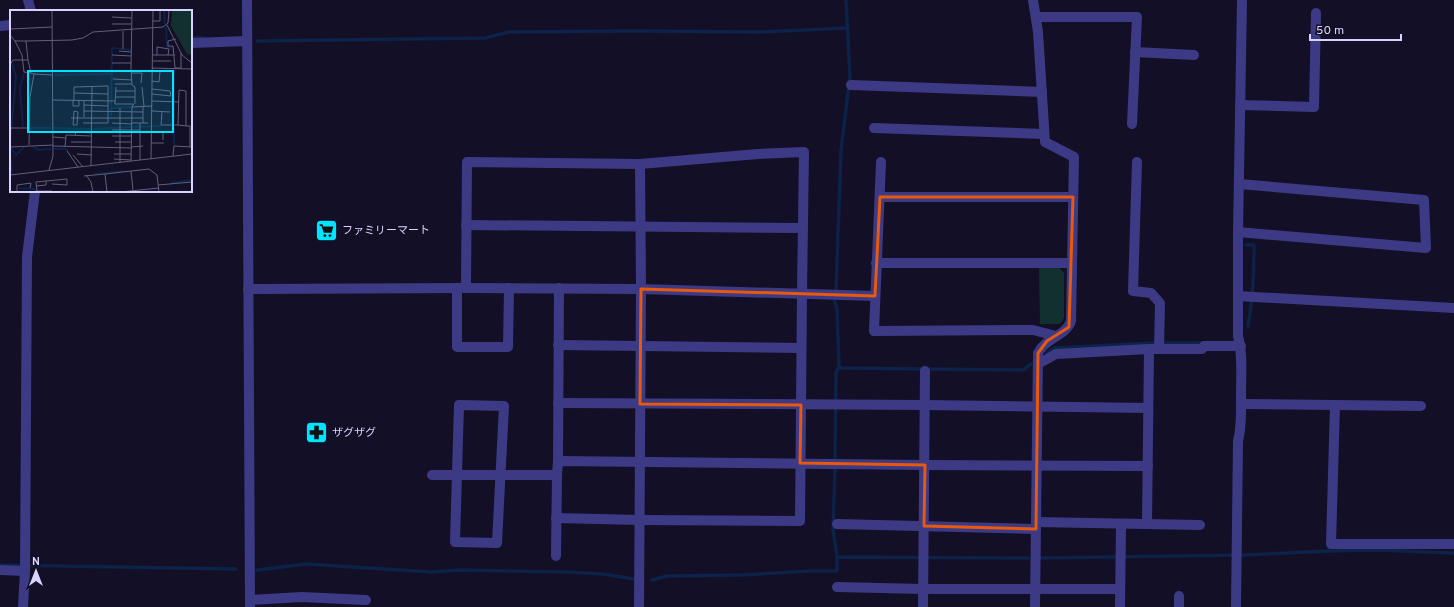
<svg xmlns="http://www.w3.org/2000/svg" width="1454" height="607" font-family="Overpass,'Noto Sans JP',sans-serif">
<style>
.green{fill:#12302f}
.lines{fill:none;stroke-linecap:round;stroke-linejoin:round}
.stream{stroke:#0c2248;stroke-width:3.5}
.minor{stroke:#3d3a85;stroke-width:10}
.tertiary{stroke:#3d3a85;stroke-width:10}
.marked{fill:none;stroke:#e8590c;stroke-width:3;stroke-linejoin:round}
.labels{text-anchor:middle;stroke-width:3.5;stroke-linejoin:round;paint-order:stroke}
.poi-label{font-size:11px;fill:#d9d4ff;stroke:#130f26;text-anchor:start}
.inset-river{fill:none;stroke:#0c2248;stroke-width:2}
.inset-road{fill:none;stroke:#625e7d;stroke-width:1}
.view{fill:#00e5ff;fill-opacity:0.15;stroke:#00e5ff;stroke-width:2}
.inset-edge{fill:none;stroke:#d9d4ff;stroke-width:2}
</style>
<rect width="100%" height="100%" fill="#130f26"/>
<path class="green" d="M 1039,268 L 1059,268 L 1064,273 L 1064,318 L 1060,324 L 1040,324 Z"/>
<g class="lines">
<g class="stream">
<path d="M 191,38 L 204,38"/>
<path d="M 257,41 L 485,38 L 509,32 L 633,31 L 760,32 L 847,28"/>
<path d="M 1246,245 L 1254,245 C 1254,273 1253,299 1248,326"/>
<path d="M 1047,353 L 1054,348 L 1153,343 L 1204,343"/>
<path d="M 839,366 L 842,368 L 1023,370 L 1031,364"/>
<path d="M 835,459 L 836,373 L 839,366 L 837,309 L 834,299 L 836,290 L 841,150 L 850,76 L 846,0"/>
<path d="M 835,469 L 833,530 L 837,557"/>
<path d="M 1041,558 L 1243,555 L 1329,551 L 1377,550 L 1454,553"/>
<path d="M 0,565 L 236,569"/>
<path d="M 257,570 L 306,564 L 431,572 L 461,570 L 567,572 L 603,574 L 634,579"/>
<path d="M 652,580 L 667,576 L 742,575 L 810,571 L 837,571 L 837,557 L 1029,558"/>
</g>
<g class="minor">
<path d="M 28,0 L 31,11"/>
<path d="M 1033,0 L 1038,32 L 1045,142 L 1074,157 L 1071,321 C 1066,336 1045,338 1038,353 L 1035,607"/>
<path d="M 1036,17 L 1137,17 L 1132,124"/>
<path d="M 0,26 L 11,25"/>
<path d="M 191,43 L 247,41"/>
<path d="M 1135,52 L 1194,55"/>
<path d="M 851,85 L 1042,92"/>
<path d="M 1240,105 L 1314,107 L 1316,13"/>
<path d="M 874,128 L 1044,134"/>
<path d="M 881,162 L 874,331 L 1033,330 L 1056,336"/>
<path d="M 1137,162 L 1133,291 L 1151,293 L 1160,303 L 1159,349"/>
<path d="M 880,197 L 1073,197"/>
<path d="M 466,225 L 803,228"/>
<path d="M 1238,232 L 1426,248 L 1424,200 L 1239,184"/>
<path d="M 876,263 L 1072,263"/>
<path d="M 457,288 L 457,347 L 508,347 L 509,288"/>
<path d="M 466,288 L 467,162 L 640,164 L 758,154 L 804,152 L 802,293 L 800,521 L 640,520 L 556,518"/>
<path d="M 248,289 L 466,288 L 641,289 L 875,296"/>
<path d="M 1238,296 L 1454,308"/>
<path d="M 558,345 L 801,348"/>
<path d="M 1038,364 L 1056,354 L 1149,349 L 1202,349 L 1204,346 L 1241,346"/>
<path d="M 558,403 L 925,405 L 1148,408"/>
<path d="M 1241,404 L 1421,406"/>
<path d="M 459,405 L 504,406 L 497,543 L 455,542 Z"/>
<path d="M 1335,405 L 1331,544 L 1454,544"/>
<path d="M 558,461 L 559,288"/>
<path d="M 432,475 L 557,475 L 558,461 L 925,465 L 1148,466"/>
<path d="M 1036,522 L 1200,525"/>
<path d="M 837,524 L 1036,529"/>
<path d="M 1147,524 L 1149,349"/>
<path d="M 556,556 L 557,475"/>
<path d="M 0,570 L 25,571"/>
<path d="M 837,587 L 923,589 L 1120,589"/>
<path d="M 250,600 L 302,597 L 366,600"/>
<path d="M 23,607 L 25,571 L 27,257 L 35,191"/>
<path d="M 639,607 L 641,289 L 640,164"/>
<path d="M 923,607 L 925,371"/>
<path d="M 1120,607 L 1121,524"/>
<path d="M 1179,607 L 1179,596"/>
<path d="M 1236,607 L 1238,441 C 1242,426 1241,410 1241,395 C 1241,375 1243,355 1238,336 L 1238,232 L 1242,0"/>
</g>
<path class="tertiary" d="M 247,0 L 250,607"/>
</g>
<path class="marked" d="M 880,197 L 1073,197 L 1069,327 L 1047,341 L 1038,353 L 1036,529 L 924,526 L 925,465 L 800,463 L 801,405 L 640,404 L 641,289 L 875,296 Z"/>
<defs>
<symbol id="supermarket-square" viewBox="-11 -11 22 22"><rect x="-9" y="-9" width="18" height="18" rx="4" fill="#00e5ff" stroke="#130f26"/><path d="M-6-5.5h2.5l.6 2H6L4.5 2H-2.5L-4.4-4H-6ZM-1.5 3.2a1.3 1.3 0 1 0 .1 0ZM3 3.2a1.3 1.3 0 1 0 .1 0Z" fill="#111"/></symbol>
<symbol id="pharmacy-square" viewBox="-11 -11 22 22"><rect x="-9" y="-9" width="18" height="18" rx="4" fill="#00e5ff" stroke="#130f26"/><path d="M-2-6h4v4h4v4h-4v4h-4v-4h-4v-4h4Z" fill="#111"/></symbol>
</defs>
<g fill-rule="evenodd">
<use href="#supermarket-square" x="314" y="218" width="25" height="25"/>
<use href="#pharmacy-square" x="304" y="420" width="25" height="25"/>
</g>
<g class="labels">
<g class="poi-label">
<text x="342" y="234">ファミリーマート</text>
<text x="332" y="436">ザグザグ</text>
</g>
</g>
<g transform="translate(10 10)">
<rect width="182" height="182" fill="#130f26"/>
<path d="M 162,0 L 182,0 L 182,45 L 177,44 L 161,16 Z" fill="#12302f"/>
<path class="inset-river" d="M 154,0 L 155,14M 156,17 L 157,37 L 162,38M 44,65 L 103,64M 102,98 L 121,97M 101,106 L 102,38 L 121,40M 164,113 L 164,59M 13,117 L 10,78 L 14,63M 123,117 L 151,116M 164,117 L 164,135M 20,118 L 41,118M 44,118 L 81,119M 83,119 L 121,117M 0,136 L 6,66 L 2,54M 23,137 L 29,140 L 41,139M 1,138 L 6,145 L 14,137M 44,139 L 56,139 L 58,141M 0,140 L 2,163M 84,164 L 113,161M 161,173 L 182,170M 9,178 L 24,179 L 26,181"/>
<path class="inset-road" d="M 102,7 L 121,8M 143,11 L 150,11 L 150,0M 102,14 L 121,14M 157,15 L 172,45 L 182,53M 0,19 L 42,17M 0,25 L 5,31 L 16,31M 166,29 L 158,31 L 158,36 L 163,36 L 165,58 L 171,58 L 171,43M 5,31 L 12,45 L 14,62 L 21,63M 113,39 L 113,21M 109,41 L 121,42M 102,45 L 121,46M 143,45 L 165,45M 147,45 L 147,37 L 159,39 L 158,45M 18,50 L 21,63 L 24,64 L 20,87 L 19,135M 143,51 L 161,51M 102,53 L 121,53M 0,55 L 3,50 L 18,50 L 16,31 L 62,30 L 73,28 L 83,22 L 153,17 L 158,13 L 159,0M 142,58 L 182,59M 121,63 L 132,63 L 131,73M 24,64 L 42,65M 103,69 L 122,70M 142,71 L 149,72 L 150,62M 105,74 L 122,74M 106,77 L 105,94 L 123,94M 132,77 L 134,96M 106,81 L 125,81M 64,83 L 98,84M 142,84 L 161,86 L 160,81 L 142,79M 106,87 L 125,87M 43,90 L 105,91M 63,90 L 63,96 L 69,96 L 69,90M 64,90 L 64,77 L 98,76 L 98,113 L 73,113M 142,91 L 169,92M 74,95 L 98,96M 122,97 L 142,96M 64,101 L 68,102 L 67,115 L 63,115 ZM 74,101 L 133,102M 142,101 L 160,102M 152,101 L 151,115 L 168,115M 74,107 L 74,90M 61,108 L 133,108M 102,113 L 122,114M 122,113 L 138,113M 133,113 L 133,96M 176,116 L 176,81 L 169,80 L 168,115 L 177,116 L 180,116 L 180,137M 0,118 L 20,118M 102,120 L 130,120M 142,122 L 153,122 L 153,130M 65,125 L 66,122 L 82,123M 102,126 L 121,126M 43,127 L 56,128M 61,132 L 81,132M 105,132 L 121,132M 141,133 L 154,133M 43,136 L 121,138M 0,137 L 43,135M 55,137 L 56,125 L 82,126M 121,137 L 133,136M 57,141 L 68,157M 67,144 L 82,145M 104,144 L 121,144M 63,145 L 73,157M 163,146 L 164,136 L 182,137M 104,149 L 121,150M 141,149 L 143,0M 130,150 L 130,113M 121,151 L 122,96 L 125,93 L 125,77 L 122,75 L 121,59 L 122,0M 110,153 L 110,98M 81,156 L 82,77M 39,160 L 43,146 L 42,0M 121,161 L 123,180M 0,165 L 182,144M 76,165 L 81,172 L 83,182M 74,166 L 95,164M 148,175 L 182,172M 26,176 L 36,175 L 36,171M 27,181 L 42,181M 7,182 L 7,175 L 21,173 L 20,178M 27,182 L 26,172 L 57,169 L 57,175 L 42,174M 97,182 L 95,164 L 139,159 L 147,165 L 149,182M 110,182 L 149,178"/>
<path class="view" d="M 18,61 L 163,61 L 163,122 L 18,122 Z"/>
<rect width="182" height="182" class="inset-edge"/>
</g>
<g transform="translate(36 571)" stroke="#130f26" stroke-width="3" paint-order="stroke">
<path d="M0-3L7 15L0 10L-7 15Z" fill="#d9d4ff"/>
<text y="-6" font-size="11" font-weight="bold" text-anchor="middle" fill="#d9d4ff">N</text>
</g>
<path d="M1310 34v6h91v-6" fill="none" stroke="#d9d4ff" stroke-width="2"/>
<text x="1316" y="34" font-size="12" fill="#d9d4ff" stroke="#130f26" stroke-width="3" paint-order="stroke">50 m</text>
</svg>
